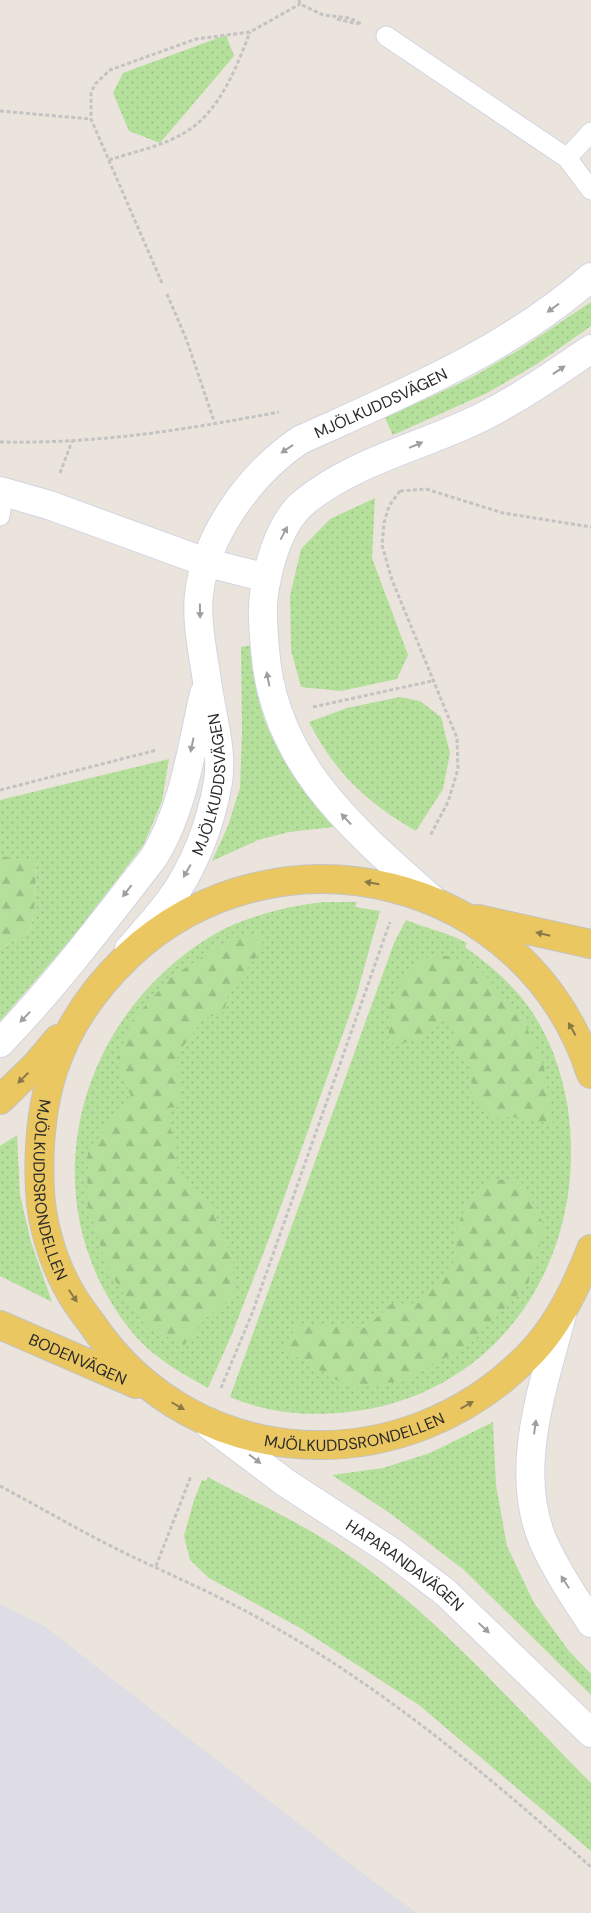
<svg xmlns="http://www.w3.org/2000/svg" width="591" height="1913" font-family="'DM Sans',sans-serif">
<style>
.industrial{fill:#dedce4}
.grass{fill:url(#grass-dots)}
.forest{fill:url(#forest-firs)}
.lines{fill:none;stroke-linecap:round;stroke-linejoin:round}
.service-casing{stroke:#d1d5e2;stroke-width:21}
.tertiary-casing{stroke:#d1d5e2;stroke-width:30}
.secondary-casing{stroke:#d1d5e2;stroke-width:30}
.primary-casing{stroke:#c3c3c3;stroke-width:30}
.path{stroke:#c3c3c3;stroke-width:3;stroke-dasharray:4 2.5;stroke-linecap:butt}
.service{stroke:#fff;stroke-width:19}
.tertiary{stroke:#fff;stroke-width:28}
.secondary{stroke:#fff;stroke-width:28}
.primary{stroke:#ebc762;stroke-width:28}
.oneway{fill:#9f9f9f}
.oneway2{fill:#8a7846}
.labels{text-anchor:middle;stroke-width:5;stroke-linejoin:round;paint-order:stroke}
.street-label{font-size:16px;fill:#2a2a2a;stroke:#fff}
</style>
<defs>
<pattern id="grass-dots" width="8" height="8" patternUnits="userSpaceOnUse" patternTransform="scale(1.25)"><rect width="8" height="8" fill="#b4e09b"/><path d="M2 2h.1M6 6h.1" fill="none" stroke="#9bc086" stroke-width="1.8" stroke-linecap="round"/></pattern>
<pattern id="forest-firs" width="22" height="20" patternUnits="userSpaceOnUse" patternTransform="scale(1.25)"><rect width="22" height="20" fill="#b4e09b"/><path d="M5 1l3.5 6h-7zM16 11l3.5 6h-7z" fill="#9bc086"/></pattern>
</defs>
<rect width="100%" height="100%" fill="#ebe4dc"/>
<path class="industrial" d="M 0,1604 L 44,1626 L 370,1879 L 417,1913 L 0,1913 Z"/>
<g class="grass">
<path d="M 226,35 L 234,56 L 160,143 L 129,131 L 113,93 L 123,73 Z"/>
<path d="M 591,302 L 591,326 L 537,364 L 487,393 L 393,435 L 385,418 L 469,379 L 522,348 Z"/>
<path d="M 375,498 L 372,558 L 408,655 L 397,679 L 341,691 L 301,687 L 291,650 L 290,596 L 301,549 L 330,519 Z"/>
<path d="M 252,645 C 254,670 256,697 265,721 C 279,761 314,795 342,826 L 289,832 L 258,840 L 212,861 L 228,826 L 240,788 L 242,732 L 241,647 Z"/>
<path d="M 400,697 L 420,701 L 441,717 L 450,753 L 443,789 L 416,831 C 367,803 335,773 309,722 L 347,708 Z"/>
<path d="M 169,759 L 162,801 L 144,844 L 74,936 L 0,1021 L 0,949 L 31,930 L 35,901 L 36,863 L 0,856 L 0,800 Z"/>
<path d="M 324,902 L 357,902 L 355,907 L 380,911 L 356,997 L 273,1228 L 232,1334 L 208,1388 C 183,1374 156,1359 137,1338 C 26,1209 71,1020 213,935 C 246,916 287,906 324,902 Z"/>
<path d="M 406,920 C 427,929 447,932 467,943 L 465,947 C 490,965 515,986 532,1012 C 551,1040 561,1071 567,1103 C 591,1249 507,1390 356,1411 C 313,1417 270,1414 230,1397 L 394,943 Z"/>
<path d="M 17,1135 L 20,1195 L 31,1242 L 52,1302 L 0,1276 L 0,1146 Z"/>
<path d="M 493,1422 L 496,1485 L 507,1546 L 534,1603 L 569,1651 L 591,1674 L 591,1695 L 464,1570 L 391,1514 L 332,1475 L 383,1468 L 430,1453 Z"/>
<path d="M 208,1477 C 250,1500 295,1520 335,1546 C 433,1610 509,1701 591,1783 L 591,1851 L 419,1705 L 300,1628 L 209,1578 L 190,1560 L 184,1536 L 194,1500 L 202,1480 L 206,1481 Z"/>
</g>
<g class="forest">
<path d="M 0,856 L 36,862 L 35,901 L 31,930 L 0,949 Z"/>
<path d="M 259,935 L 264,947 L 229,991 L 224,1012 L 204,1019 L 177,1054 L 180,1107 L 167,1108 L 178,1170 L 212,1210 L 233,1260 L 234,1297 L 206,1318 L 184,1345 L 146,1327 L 108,1270 L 87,1203 L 88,1151 L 131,1096 L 116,1062 L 131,1022 L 170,978 L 230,939 Z"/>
<path d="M 448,956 L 481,970 L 523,1019 L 544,1067 L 553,1124 L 513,1117 L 494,1118 L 472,1100 L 471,1069 L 450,1046 L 455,1027 L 444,1019 C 421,1036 420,1044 389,1043 L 389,1008 L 401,982 L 424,958 Z"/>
<path d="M 520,1179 L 545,1227 L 528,1284 L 473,1341 L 409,1379 L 352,1389 L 285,1350 L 297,1324 L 366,1328 L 391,1304 L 421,1303 L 458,1256 L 455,1233 L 468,1200 L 492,1180 Z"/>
</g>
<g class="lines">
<defs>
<g id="service">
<path d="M 386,36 L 567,158 L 591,190"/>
<path d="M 567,158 L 591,132"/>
<path d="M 0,516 L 4,492"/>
</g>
<g id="tertiary">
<path d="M 0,491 L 49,505 L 208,563 L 267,578"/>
<path d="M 433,900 C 353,829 273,763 265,649 C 263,626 261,605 266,582 C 271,556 282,521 303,503 C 356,459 426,446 486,415 C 523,396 557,372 591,349"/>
<path id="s1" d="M 129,949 C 142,934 156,919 168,903 C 194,869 211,823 218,782 C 223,749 211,713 207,681 C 203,653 196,622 199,594 C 206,534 251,473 300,440 C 402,394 505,352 591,277"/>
<path d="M 0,1043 C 56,985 104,921 154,857 C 184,808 191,750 204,694"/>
</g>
<g id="secondary">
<path d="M 563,1310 C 545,1383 512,1467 543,1541 C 556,1570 574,1597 591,1623"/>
<path id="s2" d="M 209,1425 L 286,1483 L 392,1552 L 445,1592 L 591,1733"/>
</g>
<g id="primary">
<path d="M 478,919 L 591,944"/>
<path id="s3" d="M 591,1074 C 527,875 277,815 127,957 C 94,989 67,1027 53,1071 C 41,1109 38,1150 40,1190 C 41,1222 53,1262 69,1290 C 75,1302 84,1313 92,1324 C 195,1476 406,1484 531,1353 C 559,1324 577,1286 591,1249"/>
<path d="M 0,1100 L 36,1065 L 58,1039"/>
<path id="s4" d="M 0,1325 L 136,1384"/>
</g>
</defs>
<use href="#service" class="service-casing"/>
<use href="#tertiary" class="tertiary-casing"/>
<use href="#secondary" class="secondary-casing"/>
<use href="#primary" class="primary-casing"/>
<g class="path">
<path d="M 299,0 L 300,4 L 323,15 L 350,18 L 361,24"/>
<path d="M 337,19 L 358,24"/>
<path d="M 0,111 L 91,119"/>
<path d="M 109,160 C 133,152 163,146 184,133 C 220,112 236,68 250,32"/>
<path d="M 162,283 L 91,119 L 91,93 L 95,84 L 110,70 L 196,39 L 250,32 L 300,4"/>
<path d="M 167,294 L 187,341 L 215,424"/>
<path d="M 0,442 C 97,444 184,430 279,412"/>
<path d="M 60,473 L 72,441"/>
<path d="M 400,491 L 389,506 L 384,523 L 382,545 L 392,580 L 457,738 L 458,769 L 448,802 L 430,836"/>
<path d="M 400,491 L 426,489 L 503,513 L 591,527"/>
<path d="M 313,707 L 432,681"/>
<path d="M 0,790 L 157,750"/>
<path d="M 221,1388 L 253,1311 L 390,922"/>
<path d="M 0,1486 C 34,1504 68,1524 103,1542 C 155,1569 211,1591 262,1620 C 383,1687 489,1776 591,1867"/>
<path d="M 156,1566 L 191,1476"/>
</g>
<use href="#service" class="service"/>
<use href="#tertiary" class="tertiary"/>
<use href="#secondary" class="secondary"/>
<use href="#primary" class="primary"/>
</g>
<defs><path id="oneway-solid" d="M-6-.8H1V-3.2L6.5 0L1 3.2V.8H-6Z" transform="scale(1.25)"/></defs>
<g class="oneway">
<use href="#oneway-solid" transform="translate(553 308) rotate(144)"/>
<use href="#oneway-solid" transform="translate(559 370) rotate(-34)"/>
<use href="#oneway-solid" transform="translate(416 445) rotate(-23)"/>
<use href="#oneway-solid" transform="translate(287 449) rotate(146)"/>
<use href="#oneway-solid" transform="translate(284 533) rotate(-62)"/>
<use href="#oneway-solid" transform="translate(200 611) rotate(89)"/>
<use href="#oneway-solid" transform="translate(268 679) rotate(-101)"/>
<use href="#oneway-solid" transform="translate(192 745) rotate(102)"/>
<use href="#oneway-solid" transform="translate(346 819) rotate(-133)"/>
<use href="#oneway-solid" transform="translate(187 871) rotate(120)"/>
<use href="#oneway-solid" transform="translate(127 891) rotate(128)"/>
<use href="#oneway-solid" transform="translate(25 1017) rotate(134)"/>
<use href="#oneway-solid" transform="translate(535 1427) rotate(-82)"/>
<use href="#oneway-solid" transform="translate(255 1459) rotate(37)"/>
<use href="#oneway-solid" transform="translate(565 1582) rotate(-123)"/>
<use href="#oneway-solid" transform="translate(484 1628) rotate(43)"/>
</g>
<g class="oneway2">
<use href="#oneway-solid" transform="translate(372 883) rotate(-170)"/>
<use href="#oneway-solid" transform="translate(543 934) rotate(-167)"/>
<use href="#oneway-solid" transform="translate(572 1029) rotate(-119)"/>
<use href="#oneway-solid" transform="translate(23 1078) rotate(135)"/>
<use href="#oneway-solid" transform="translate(73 1296) rotate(56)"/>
<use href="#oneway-solid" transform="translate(467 1405) rotate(-30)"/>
<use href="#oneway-solid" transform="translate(178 1406) rotate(30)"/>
</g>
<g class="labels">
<g class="street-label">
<text dy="6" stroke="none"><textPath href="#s1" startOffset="660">MJÖLKUDDSVÄGEN</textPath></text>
<text dy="6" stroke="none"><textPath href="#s1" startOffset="189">MJÖLKUDDSVÄGEN</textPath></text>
<text dy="6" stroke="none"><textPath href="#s3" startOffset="829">MJÖLKUDDSRONDELLEN</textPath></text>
<text dy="6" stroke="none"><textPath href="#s4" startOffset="85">BODENVÄGEN</textPath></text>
<text dy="6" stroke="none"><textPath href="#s3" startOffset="1279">MJÖLKUDDSRONDELLEN</textPath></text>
<text dy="6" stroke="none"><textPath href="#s2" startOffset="241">HAPARANDAVÄGEN</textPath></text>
</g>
</g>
</svg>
